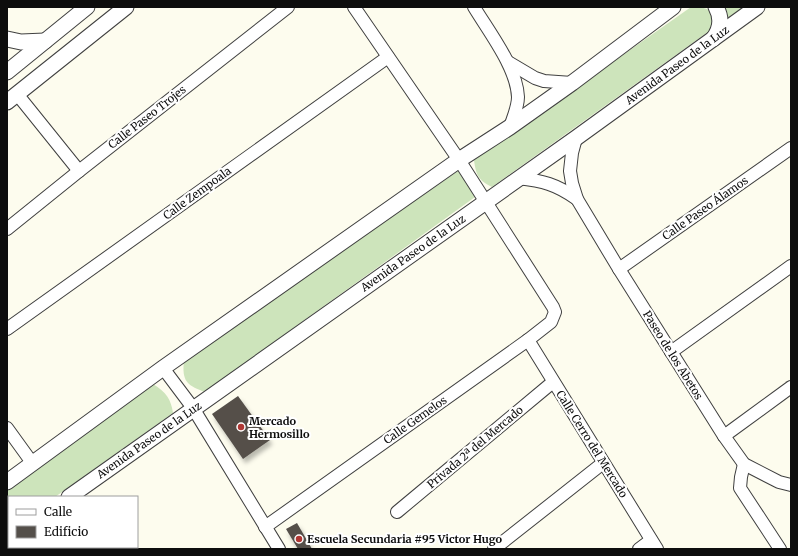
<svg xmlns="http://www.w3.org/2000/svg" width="798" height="556" font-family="Merriweather,serif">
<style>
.grass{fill:#cde4bb}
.building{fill:#544f4a;filter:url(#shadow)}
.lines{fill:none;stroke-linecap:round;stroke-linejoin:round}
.minor-casing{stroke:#404040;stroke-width:14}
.tertiary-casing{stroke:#404040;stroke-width:17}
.minor{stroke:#fff;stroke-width:12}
.tertiary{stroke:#fff;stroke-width:15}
.poi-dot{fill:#af3733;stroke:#fff;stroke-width:1.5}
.labels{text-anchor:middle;stroke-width:4;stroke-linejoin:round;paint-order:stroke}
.street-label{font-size:11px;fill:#0d0d0d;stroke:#fff}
.poi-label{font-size:11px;font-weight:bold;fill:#0d0d0d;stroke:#fff;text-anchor:start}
</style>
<defs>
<filter id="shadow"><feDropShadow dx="2.5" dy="4.5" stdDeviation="2" flood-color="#0004"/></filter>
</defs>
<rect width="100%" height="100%" fill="#fdfcee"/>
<g class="grass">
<path d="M 691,7 C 711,7 713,10 712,29 L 492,187 C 478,180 476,175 474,160 Z"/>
<path d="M 722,7 L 745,7 L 725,21 Z"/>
<path d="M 458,171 L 475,197 L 205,392 C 185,385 182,380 184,359 Z"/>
<path d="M 153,384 C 166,392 171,399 173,413 L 55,497 L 9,497 L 9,530 L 7,531 L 7,486 Z"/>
</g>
<g class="building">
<path d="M 238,396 L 270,440 L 243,459 L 212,414 Z"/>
<path d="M 297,523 L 312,549 L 298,549 L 286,529 Z"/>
</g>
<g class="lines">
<defs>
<g id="minor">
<path d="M 474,7 C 489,32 517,68 518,97 C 518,107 513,118 510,127"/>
<path d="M 508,62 L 535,78 L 544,81 L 572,83"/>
<path d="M 17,94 L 79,171"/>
<path d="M 576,138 L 572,153 L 570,171 L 572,183 L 577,199 L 619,269 L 724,436 L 744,464 L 779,482 L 791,485"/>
<path d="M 518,178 C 543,181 556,184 577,199"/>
<path d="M 7,229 L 79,171 L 288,7"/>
<path d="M 619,269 L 791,148"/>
<path d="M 7,329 L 388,57"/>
<path d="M 528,340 L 657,549"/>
<path d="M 671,352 L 791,266"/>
<path d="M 163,368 L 193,408 L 279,549"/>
<path d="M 7,428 L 33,464"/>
<path d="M 724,436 L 791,387"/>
<path d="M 744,464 L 741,477 L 740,488 L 780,549"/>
<path d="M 397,512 L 553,382"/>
<path d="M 265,527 L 528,340 L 551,322 L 555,312 L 553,307 L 459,160 L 354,7"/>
<path d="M 494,549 L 603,463"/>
<path d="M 639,549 L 651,540"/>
</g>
<g id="tertiary">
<path d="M 7,39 L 21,42 L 45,41"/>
<path d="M 713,39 C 721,29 722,18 716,7"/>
<path d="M 7,72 L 87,7"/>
<path d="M 7,102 L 126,7"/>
<path d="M 7,482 L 163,368 L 459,160 L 510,127 L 572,83 L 673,7"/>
<path d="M 69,497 L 576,138 L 757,7"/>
<path d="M 7,541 L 9,539"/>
</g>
</defs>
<use href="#minor" class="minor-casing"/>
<use href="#tertiary" class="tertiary-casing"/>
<use href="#minor" class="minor"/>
<use href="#tertiary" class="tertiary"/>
</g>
<g class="poi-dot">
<circle cx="241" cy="427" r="4"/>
<circle cx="299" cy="539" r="4"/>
</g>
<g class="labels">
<g class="street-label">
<text transform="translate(677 65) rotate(-36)" y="4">Avenida Paseo de la Luz</text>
<text transform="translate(147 117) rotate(-38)" y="4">Calle Paseo Trojes</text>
<text transform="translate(197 193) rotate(-36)" y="4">Calle Zempoala</text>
<text transform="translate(705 208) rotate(-35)" y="4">Calle Paseo Álamos</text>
<text transform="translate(413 253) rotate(-35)" y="4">Avenida Paseo de la Luz</text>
<text transform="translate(673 355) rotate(58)" y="4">Paseo de los Abetos</text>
<text transform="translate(415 420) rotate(-35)" y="4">Calle Gemelos</text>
<text transform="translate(149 440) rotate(-35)" y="4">Avenida Paseo de la Luz</text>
<text transform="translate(592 444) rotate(58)" y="4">Calle Cerro del Mercado</text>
<text transform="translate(475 447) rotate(-40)" y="4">Privada 2ª del Mercado</text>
</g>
<g class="poi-label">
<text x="249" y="425">Mercado<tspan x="249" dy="13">Hermosillo</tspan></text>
<text x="307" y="543">Escuela Secundaria #95 Victor Hugo</text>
</g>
</g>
<rect width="798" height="556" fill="none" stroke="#0d0d0d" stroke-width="16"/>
<rect x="8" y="496" width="130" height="52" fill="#ffffff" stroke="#9e9e9e"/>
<rect x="16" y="509" width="20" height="6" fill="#ffffff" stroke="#9e9e9e"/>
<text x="44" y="516" font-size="12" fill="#0d0d0d">Calle</text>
<rect x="16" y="526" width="20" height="12" fill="#544f4a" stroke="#9e9e9e"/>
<text x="44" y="536" font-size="12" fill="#0d0d0d">Edificio</text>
</svg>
